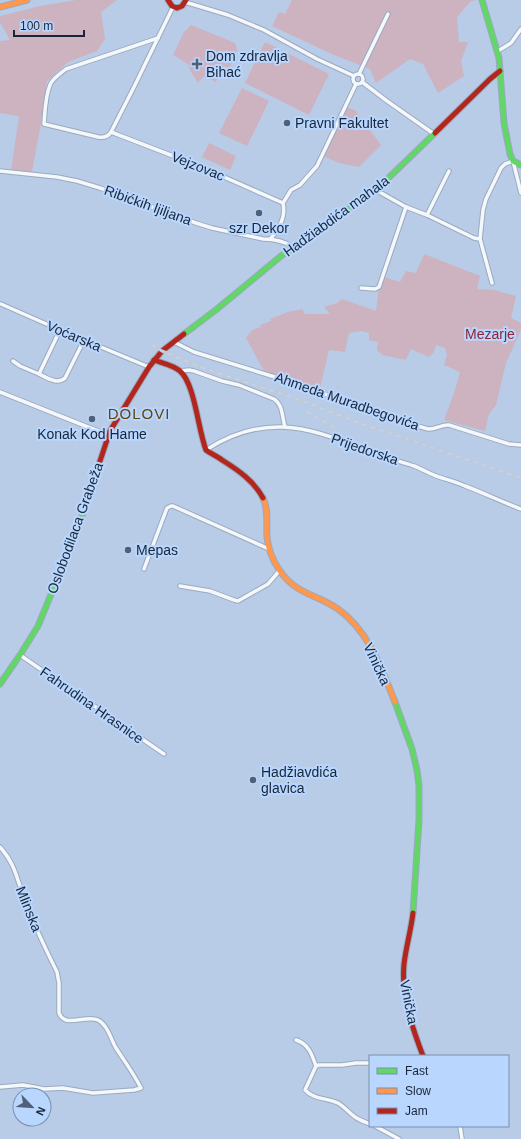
<svg xmlns="http://www.w3.org/2000/svg" width="521" height="1139" font-family="Helvetica,sans-serif">
<style>
.green{fill:#cdb2c0}
.lines{fill:none;stroke-linecap:round;stroke-linejoin:round}
.street-casing{stroke:#9aaabf;stroke-width:5.5}
.fast-casing{stroke:#9aaabf;stroke-width:7}
.slow-casing{stroke:#9aaabf;stroke-width:7}
.jam-casing{stroke:#9aaabf;stroke-width:7}
.street{stroke:#f4f7fb;stroke-width:3.5}
.fast{stroke:#63d668;stroke-width:5}
.slow{stroke:#ff974d;stroke-width:5}
.jam{stroke:#b3261e;stroke-width:5}
.rail-casing{stroke:#c3c9d1;stroke-width:3}
.rail{stroke:#b8d6fe;stroke-width:1.5;stroke-dasharray:4.5;stroke-linecap:butt}
.poi-dot{fill:#506076;stroke:#b8d6fe;stroke-width:1.5}
.labels{text-anchor:middle;stroke-width:4;stroke-linejoin:round;paint-order:stroke}
.poi-label{font-size:14px;fill:#182639;stroke:#b8d6fe;text-anchor:start}
.street-label{font-size:14px;fill:#182639;stroke:#b8d6fe}
.park-label{font-size:14px;fill:#8f2336;stroke:#b8d6fe}
.neighbourhood-label{font-size:15px;letter-spacing:1px;fill:#65450e;stroke:#b8d6fe}
</style>
<rect width="100%" height="100%" fill="#b8cce7"/>
<g class="green">
<path d="M 76,0 L 117,0 L 101,12 L 105,39 L 97,51 L 68,62 L 47,81 L 41,123 L 32,172 L 11,171 L 19,116 L 0,113 L 0,41 L 10,40 L 0,22 L 0,16 L 40,6 Z"/>
<path d="M 292,0 L 476,0 L 470,2 L 457,17 L 459,42 L 468,42 L 461,61 L 464,76 L 438,93 L 423,64 L 410,59 L 376,83 L 370,69 L 334,55 L 272,26 L 279,12 L 285,14 Z"/>
<path d="M 191,25 L 235,43 C 240,52 233,60 229,69 L 224,66 L 216,82 L 204,76 L 198,83 L 190,70 L 188,64 L 173,55 L 184,32 Z"/>
<path d="M 265,42 L 329,74 L 309,115 L 245,83 Z"/>
<path d="M 242,88 L 269,101 L 247,146 L 219,133 Z"/>
<path d="M 345,107 L 355,110 L 381,145 L 359,167 L 339,163 L 321,155 Z"/>
<path d="M 209,143 L 236,156 L 230,170 L 202,157 Z"/>
<path d="M 424,254 L 480,276 L 477,289 L 494,290 L 516,296 L 511,318 L 521,323 L 521,330 L 506,363 L 496,405 L 489,414 L 485,431 L 444,420 L 454,393 L 460,372 L 444,365 L 447,355 L 445,348 L 436,345 L 434,352 L 429,357 L 411,349 L 406,360 L 382,355 L 377,350 L 378,342 L 369,340 L 369,333 L 361,331 L 349,333 L 345,352 L 329,350 L 319,392 L 265,373 L 246,338 L 252,330 L 261,327 L 260,325 L 271,321 L 270,319 L 288,312 L 302,309 L 305,314 L 330,314 L 324,307 L 337,303 L 342,299 L 376,311 L 379,287 L 382,276 L 400,282 L 406,271 L 416,273 Z"/>
</g>
<g class="lines">
<defs>
<g id="street">
<path d="M 185,2 L 228,15 L 264,30 L 317,59 L 354,76"/>
<path d="M 173,7 L 133,89 L 111,132 L 199,166 L 283,203"/>
<path d="M 498,51 L 511,43 L 521,29"/>
<path d="M 359,74 L 388,14"/>
<circle cx="358" cy="79" r="5"/>
<path d="M 362,82 L 387,101 L 434,134"/>
<path d="M 111,132 C 108,137 104,138 98,137 L 44,124 C 45,112 45,97 50,85 C 52,79 60,74 66,69 L 158,38"/>
<path d="M 0,171 L 57,177 L 77,181 L 100,188 L 196,223 L 212,228 L 263,239 C 274,239 284,241 293,247"/>
<path d="M 376,190 L 406,207 L 427,215 L 474,238 L 480,239"/>
<path d="M 283,203 L 291,190 L 300,185 L 317,166 L 356,84"/>
<path d="M 427,215 L 449,171"/>
<path d="M 271,238 C 280,228 286,217 283,203"/>
<path d="M 492,283 L 480,239 L 483,210 L 486,199 L 501,168 L 505,164 L 513,161 L 521,193"/>
<path d="M 361,288 L 375,289 L 379,287 L 406,207"/>
<path d="M 1,304 L 60,330 L 149,367"/>
<path d="M 60,330 L 39,374 C 47,378 58,385 65,378 L 84,340"/>
<path d="M 174,342 L 194,352 L 291,382 L 409,424 C 416,425 423,428 429,429 C 437,429 442,424 449,425 L 509,444 L 521,445"/>
<path d="M 13,361 L 20,366 L 39,374"/>
<path d="M 180,371 L 189,370 L 194,371 L 222,381 L 239,385 L 274,399 C 283,405 282,417 285,427"/>
<path d="M 0,392 L 108,435"/>
<path d="M 206,450 C 229,435 255,426 283,427 C 315,428 349,444 379,455 C 390,459 402,462 414,466 C 422,469 430,474 439,477 C 448,480 456,482 465,486 C 484,493 502,502 521,509"/>
<path d="M 144,569 L 167,508 L 171,506 L 173,506 L 269,549"/>
<path d="M 180,586 L 210,591 L 234,600 L 238,601 L 268,584 L 280,570"/>
<path d="M 20,655 L 164,754"/>
<path d="M 0,847 C 17,866 17,882 26,903 C 35,927 46,950 57,972 L 59,983 L 59,1013 C 65,1029 87,1014 98,1020 C 108,1025 111,1040 116,1048 C 125,1062 134,1074 141,1088 L 134,1090 L 93,1093 L 63,1088 L 44,1089 L 23,1085 L 0,1087"/>
<path d="M 296,1040 C 309,1044 312,1055 316,1066"/>
<path d="M 370,1063 L 356,1063 L 342,1065 L 319,1065 L 316,1066 L 305,1090 C 313,1099 327,1098 338,1103 C 345,1107 349,1113 355,1117 C 359,1120 365,1122 370,1124"/>
<path d="M 375,1126 L 399,1139"/>
<path d="M 460,1126 L 462,1139"/>
</g>
<g id="fast">
<path d="M 482,0 L 499,58 L 504,123 L 510,154 L 513,161 L 521,165"/>
<path d="M 184,334 L 217,309 L 281,256 L 376,190 L 435,133"/>
<path d="M 0,684 L 20,655 L 38,626 L 76,534 L 89,494"/>
<path d="M 395,702 L 412,749 L 417,770 L 419,786 L 419,820 L 413,913"/>
</g>
<g id="slow">
<path d="M 0,7 L 27,0"/>
<path d="M 263,498 C 269,510 266,524 267,537 C 268,549 273,561 280,571 C 297,595 316,594 338,609 C 369,631 381,668 395,702"/>
</g>
<g id="jam">
<path d="M 168,0 L 172,6 L 177,8 L 182,6 L 186,0"/>
<path d="M 435,133 L 490,79 L 500,71"/>
<path d="M 154,360 C 162,363 173,365 180,371 C 195,384 198,430 206,450 C 211,454 217,456 222,460 C 238,470 254,481 263,498"/>
<path d="M 89,494 L 110,431 L 149,367 L 162,351 L 184,334"/>
<path d="M 413,913 C 411,930 406,947 404,964 C 401,996 412,1027 423,1056"/>
</g>
</defs>
<use href="#street" class="street-casing"/>
<use href="#fast" class="fast-casing"/>
<use href="#slow" class="slow-casing"/>
<use href="#jam" class="jam-casing"/>
<use href="#street" class="street"/>
<use href="#fast" class="fast"/>
<use href="#slow" class="slow"/>
<use href="#jam" class="jam"/>
<defs>
<g id="rail">
<path d="M 152,345 L 162,351 L 206,369 L 297,399 L 354,421 L 521,478"/>
<path d="M 307,412 L 334,427"/>
</g>
</defs>
<use href="#rail" class="rail-casing"/>
<use href="#rail" class="rail"/>
</g>
<g class="poi-dot">
<path d="M195 58h4v4h4v4h-4v4h-4v-4h-4v-4h4z"/>
<circle cx="287" cy="123" r="4"/>
<circle cx="259" cy="213" r="4"/>
<circle cx="92" cy="419" r="4"/>
<circle cx="128" cy="550" r="4"/>
<circle cx="253" cy="780" r="4"/>
</g>
<g class="labels">
<g class="poi-label">
<text x="206" y="61">Dom zdravlja<tspan x="206" dy="16">Bihać</tspan></text>
<text x="295" y="128">Pravni Fakultet</text>
<text x="259" y="233" text-anchor="middle">szr Dekor</text>
<text x="92" y="439" text-anchor="middle">Konak Kod Hame</text>
<text x="136" y="555">Mepas</text>
<text x="261" y="777">Hadžiavdića<tspan x="261" dy="16">glavica</tspan></text>
</g>
<g class="street-label">
<text transform="translate(198 166) rotate(22)" y="5">Vejzovac</text>
<text transform="translate(148 205) rotate(20)" y="5">Ribićkih ljiljana</text>
<text transform="translate(336 216) rotate(-36)" y="5">Hadžiabdića mahala</text>
<text transform="translate(74 336) rotate(23)" y="5">Voćarska</text>
<text transform="translate(347 401) rotate(19)" y="5">Ahmeda Muradbegovića</text>
<text transform="translate(365 449) rotate(19)" y="5">Prijedorska</text>
<text transform="translate(75 528) rotate(-70)" y="5">Oslobodilaca Grabeža</text>
<text transform="translate(377 664) rotate(65)" y="5">Vinička</text>
<text transform="translate(92 705) rotate(35)" y="5">Fahrudina Hrasnice</text>
<text transform="translate(29 909) rotate(68)" y="5">Mlinska</text>
<text transform="translate(409 1002) rotate(79)" y="5">Vinička</text>
</g>
<g class="park-label">
<text x="490" y="339">Mezarje</text>
</g>
<g class="neighbourhood-label">
<text x="139" y="419">DOLOVI</text>
</g>
</g>
<rect x="369" y="1055" width="140" height="72" fill="#b8d6fe" stroke="#7890af"/>
<rect x="377" y="1068" width="20" height="6" fill="#63d668" stroke="#7890af"/>
<text x="405" y="1075" font-size="12" fill="#182639">Fast</text>
<rect x="377" y="1088" width="20" height="6" fill="#ff974d" stroke="#7890af"/>
<text x="405" y="1095" font-size="12" fill="#182639">Slow</text>
<rect x="377" y="1108" width="20" height="6" fill="#b3261e" stroke="#7890af"/>
<text x="405" y="1115" font-size="12" fill="#182639">Jam</text>
<g transform="translate(32 1107) rotate(115)"><circle r="19" fill="#b8d6fe" stroke="#7890af"/>
<path d="M0-3L7 15L0 10L-7 15Z" fill="#506076"/>
<text y="-6" font-size="11" font-weight="bold" text-anchor="middle" fill="#182639">N</text>
</g>
<path d="M14 30v6h70v-6" fill="none" stroke="#182639" stroke-width="2"/>
<text x="20" y="30" font-size="12" fill="#182639" stroke="#b8d6fe" stroke-width="3" paint-order="stroke">100 m</text>
</svg>
